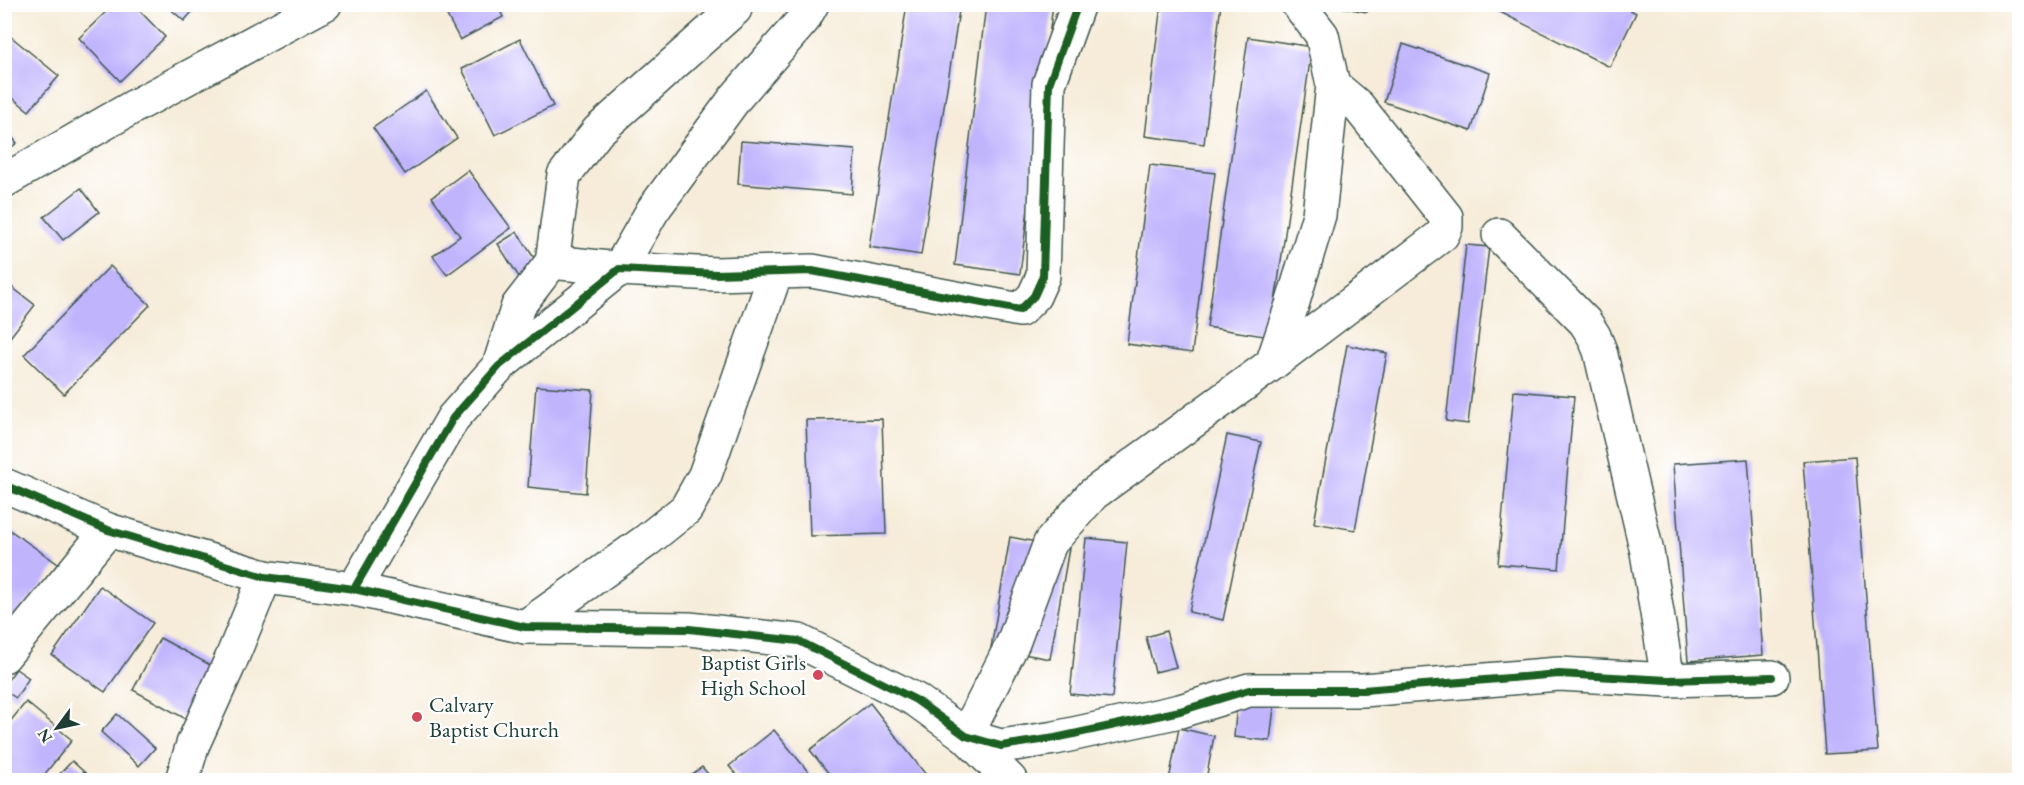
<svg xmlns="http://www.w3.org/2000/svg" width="2024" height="785" font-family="'EB Garamond',serif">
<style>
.building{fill:#c0b4fd}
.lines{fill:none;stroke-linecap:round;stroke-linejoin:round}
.street-casing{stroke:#3f574d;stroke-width:36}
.street{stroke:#fff;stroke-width:33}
.cycleway-casing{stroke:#fff;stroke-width:11}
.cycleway{stroke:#1b5e20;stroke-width:8}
.poi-dot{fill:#d1495b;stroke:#fff;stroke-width:2}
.labels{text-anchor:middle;stroke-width:4.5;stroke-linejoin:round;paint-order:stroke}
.poi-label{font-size:22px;fill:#1f3d34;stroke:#fff;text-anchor:end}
</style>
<rect width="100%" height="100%" fill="#fff"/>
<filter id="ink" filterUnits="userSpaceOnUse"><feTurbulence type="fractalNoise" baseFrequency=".0167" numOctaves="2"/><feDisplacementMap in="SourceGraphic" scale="12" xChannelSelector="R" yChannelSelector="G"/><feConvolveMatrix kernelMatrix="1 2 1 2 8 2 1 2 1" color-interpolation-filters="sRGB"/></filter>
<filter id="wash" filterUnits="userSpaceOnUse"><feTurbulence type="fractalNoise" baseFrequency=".008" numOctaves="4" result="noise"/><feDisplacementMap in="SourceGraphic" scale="24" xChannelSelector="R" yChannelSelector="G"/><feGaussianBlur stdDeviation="1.35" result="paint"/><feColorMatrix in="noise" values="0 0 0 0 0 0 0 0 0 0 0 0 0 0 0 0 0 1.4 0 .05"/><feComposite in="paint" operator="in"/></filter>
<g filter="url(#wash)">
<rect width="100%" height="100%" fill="#f6ecd9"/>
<g id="blocks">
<g class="building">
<path d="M 165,4 L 199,4 L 184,21 Z"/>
<path d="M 441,4 L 497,4 L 503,17 L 460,40 Z"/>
<path d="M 907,4 L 960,4 L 921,255 L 869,247 Z"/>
<path d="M 986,4 L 1053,4 L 1020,274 L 955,265 Z"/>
<path d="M 1161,4 L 1221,4 L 1204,144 L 1145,136 Z"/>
<path d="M 1325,4 L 1368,4 L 1367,12 Z"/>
<path d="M 1484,4 L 1619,4 L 1636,13 L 1610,67 Z"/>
<path d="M 113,5 L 134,5 L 165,37 L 120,81 L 79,38 Z"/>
<path d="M 4,31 L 59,76 L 29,111 L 4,91 Z"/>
<path d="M 1248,37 L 1312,47 L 1270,337 L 1207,327 Z"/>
<path d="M 520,39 L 553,106 L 495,135 L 462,69 Z"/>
<path d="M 1403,44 L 1490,73 L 1471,131 L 1384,102 Z"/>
<path d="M 426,91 L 457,138 L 405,174 L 373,128 Z"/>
<path d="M 4,128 L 17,143 L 4,153 Z"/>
<path d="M 741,141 L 855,150 L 852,194 L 738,184 Z"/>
<path d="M 1150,165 L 1215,173 L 1192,353 L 1127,344 Z"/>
<path d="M 468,170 L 511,228 L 447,275 L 433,256 L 460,236 L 432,197 Z"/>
<path d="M 81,188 L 99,212 L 63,240 L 44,217 Z"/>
<path d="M 517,232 L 538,264 L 519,277 L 498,244 Z"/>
<path d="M 1466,245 L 1489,247 L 1468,424 L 1446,421 Z"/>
<path d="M 110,266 L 150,305 L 64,394 L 24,355 Z"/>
<path d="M 4,281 L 35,305 L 4,345 Z"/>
<path d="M 1347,345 L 1387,353 L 1355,530 L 1314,523 Z"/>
<path d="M 536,386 L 593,390 L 586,493 L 528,487 Z"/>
<path d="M 1514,391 L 1574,396 L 1559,569 L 1498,564 Z"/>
<path d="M 882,419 L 886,534 L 810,536 L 806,420 Z"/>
<path d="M 1227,435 L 1261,442 L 1223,620 L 1189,612 Z"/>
<path d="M 1855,457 L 1878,751 L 1825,754 L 1803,461 Z"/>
<path d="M 1748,459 L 1763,655 L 1688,661 L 1673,464 Z"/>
<path d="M 4,526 L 58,564 L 4,631 Z"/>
<path d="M 1010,537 L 1069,548 L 1050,659 L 991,648 Z"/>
<path d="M 1086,538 L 1127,542 L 1112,698 L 1070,694 Z"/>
<path d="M 100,586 L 153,623 L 105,692 L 52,655 Z"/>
<path d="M 1166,631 L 1176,667 L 1155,672 L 1146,637 Z"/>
<path d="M 160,638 L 214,667 L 186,719 L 133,690 Z"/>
<path d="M 16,669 L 29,678 L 16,698 L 4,690 L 4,685 Z"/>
<path d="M 26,702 L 72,740 L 40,780 L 12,780 L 4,775 L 4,729 Z"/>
<path d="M 1237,702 L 1274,707 L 1270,741 L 1234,737 Z"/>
<path d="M 870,703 L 930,780 L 834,780 L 810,750 Z"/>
<path d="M 117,714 L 155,748 L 139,766 L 101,732 Z"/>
<path d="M 1179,728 L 1214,736 L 1206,780 L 1169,780 Z"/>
<path d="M 774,730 L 815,780 L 741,780 L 729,766 Z"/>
<path d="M 72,761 L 93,780 L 54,780 Z"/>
<path d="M 702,767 L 713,780 L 684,780 Z"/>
</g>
</g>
</g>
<g filter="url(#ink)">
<use href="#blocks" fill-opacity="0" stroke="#3f574d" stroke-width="1.5"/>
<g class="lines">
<defs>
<g id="street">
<path d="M 4,181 L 133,107 L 325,4"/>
<path d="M 1499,235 L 1585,322 L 1594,336 L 1600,351 L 1647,552 L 1668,680"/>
<path d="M 552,262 L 619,269 L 653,210 L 736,97 L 803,20 L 812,4"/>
<path d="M 1272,364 L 1292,305 L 1319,215 L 1333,85 L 1322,35 L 1298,4"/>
<path d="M 499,366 L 518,306 L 552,262 L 564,175 L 598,131 L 735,9"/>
<path d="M 4,485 L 108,530 L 265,577 L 354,589 L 525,627 L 689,629 L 799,641 L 916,700 L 966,736 L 1001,746 L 1055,738 L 1180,711 L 1249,690 L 1363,690 L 1559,674 L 1668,680 L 1772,677"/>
<path d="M 354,589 L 453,418 L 499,366 L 619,269 L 716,274 L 812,271 L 1020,310 L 1034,296 L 1043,276 L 1049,84 L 1078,4"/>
<path d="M 525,627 L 646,541 L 686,509 L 705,475 L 776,272"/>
<path d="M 4,656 L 108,530"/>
<path d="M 182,780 L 193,744 L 231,660 L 265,577"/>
<path d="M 1010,780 L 966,736 L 1013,643 L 1050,543 L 1093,494 L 1272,364 L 1442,235 L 1446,227 L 1446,217 L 1358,106 L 1333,85"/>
</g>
</defs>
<use href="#street" class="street-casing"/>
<use href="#street" class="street"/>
<defs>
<g id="cycleway">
<path d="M 4,485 L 108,530 L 265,577 L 354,589 L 525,627 L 689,629 L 799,641 L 916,700 L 966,736 L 1001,746 L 1055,738 L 1180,711 L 1249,690 L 1363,690 L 1559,674 L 1668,680 L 1772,677"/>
<path d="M 354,589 L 453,418 L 499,366 L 619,269 L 716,274 L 812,271 L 1020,310 L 1034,296 L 1043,276 L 1049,84 L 1078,4"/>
</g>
</defs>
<use href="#cycleway" class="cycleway-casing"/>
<use href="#cycleway" class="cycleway"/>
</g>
</g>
<g class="poi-dot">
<circle cx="818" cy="675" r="6"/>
<circle cx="417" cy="717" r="6"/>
</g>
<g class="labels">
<g class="poi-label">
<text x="806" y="670">Baptist Girls<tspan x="806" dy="25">High School</tspan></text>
<text x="429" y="712" text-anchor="start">Calvary<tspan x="429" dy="25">Baptist Church</tspan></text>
</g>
</g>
<rect width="2024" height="785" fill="none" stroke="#fff" stroke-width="24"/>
<g transform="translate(57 728) rotate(237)" stroke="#ffffff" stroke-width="4.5" paint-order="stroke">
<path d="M0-4.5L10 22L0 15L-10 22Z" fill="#1f3d34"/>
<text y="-9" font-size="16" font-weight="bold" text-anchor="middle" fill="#1f3d34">N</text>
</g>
</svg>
